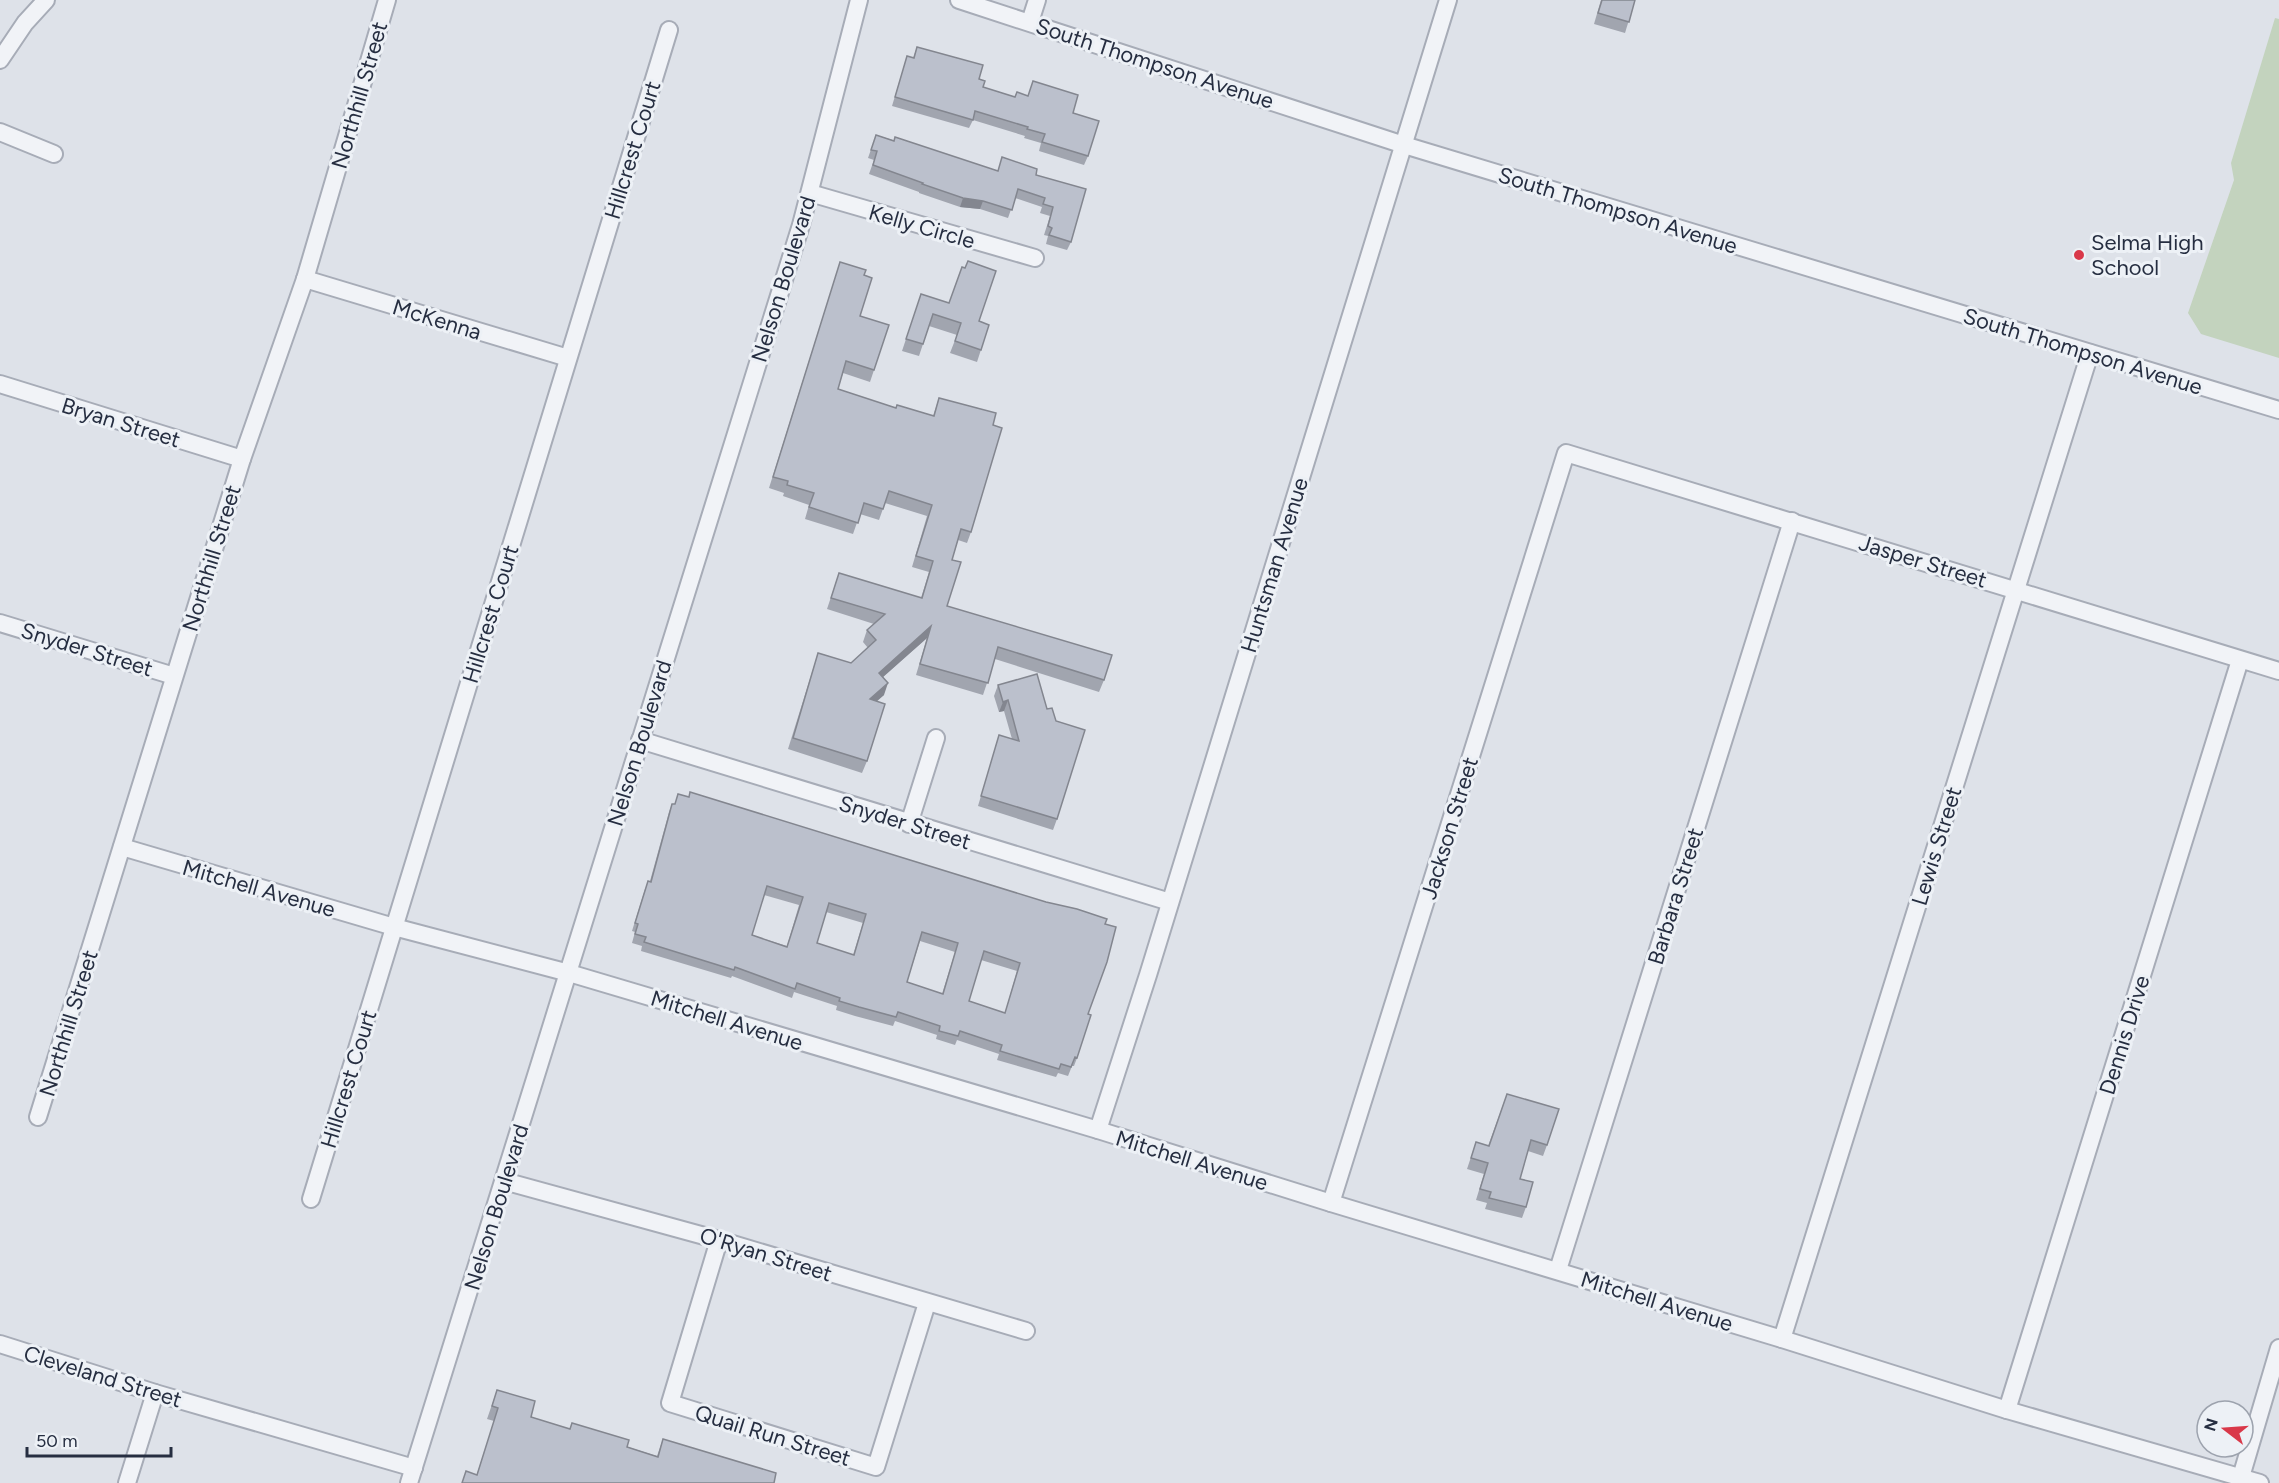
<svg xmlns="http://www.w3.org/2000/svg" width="2279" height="1483" font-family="Figtree,sans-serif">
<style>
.green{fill:#c3d3be}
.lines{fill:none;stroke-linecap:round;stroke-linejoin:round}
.minor-casing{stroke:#a7acb7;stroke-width:20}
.minor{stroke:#f1f3f7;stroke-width:16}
.wall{fill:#a1a5af;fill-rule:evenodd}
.shaded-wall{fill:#83868f}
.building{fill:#bbc0cc;stroke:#83868f;stroke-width:1.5;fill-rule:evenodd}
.poi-dot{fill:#d93849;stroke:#edf1f6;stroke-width:2}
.labels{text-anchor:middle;stroke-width:6;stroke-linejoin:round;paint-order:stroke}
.street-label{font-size:22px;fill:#262e41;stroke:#edf1f6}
.poi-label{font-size:22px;fill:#262e41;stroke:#edf1f6;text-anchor:start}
</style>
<rect width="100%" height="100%" fill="#dee2e9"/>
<path class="green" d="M 2275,18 L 2279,19 L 2279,358 L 2201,334 L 2188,313 L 2234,180 L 2231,163 Z"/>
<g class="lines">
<defs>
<g id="minor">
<path d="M 959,0 L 1404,145 L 2279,410"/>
<path d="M 1030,22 L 1037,0"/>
<path d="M 0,60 L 25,23 L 46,0"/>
<path d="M 0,132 L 54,154"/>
<path d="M 810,193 L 1035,258"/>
<path d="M 305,279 L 568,358"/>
<path d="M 0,384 L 242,459"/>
<path d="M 0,623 L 174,676"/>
<path d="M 640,740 L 1170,902"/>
<path d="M 909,824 L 936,738"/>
<path d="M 122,847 L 394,927 L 569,973 L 1098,1130 L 1331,1203 L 1782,1339 L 2007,1410 L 2260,1483"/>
<path d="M 38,1117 L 242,459 L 305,279 L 387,0"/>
<path d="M 1098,1130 L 1148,975 L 1448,0"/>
<path d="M 504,1181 L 719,1240 L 1026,1331"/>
<path d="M 311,1199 L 669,30"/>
<path d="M 1331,1203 L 1566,453 L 2279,671"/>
<path d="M 719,1240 L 670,1403 L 876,1467 L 927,1303"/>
<path d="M 1558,1270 L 1792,521"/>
<path d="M 1782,1339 L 2090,353"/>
<path d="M 0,1344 L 155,1393 L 414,1468"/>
<path d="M 2007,1410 L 2240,660"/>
<path d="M 2241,1477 L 2279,1348"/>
<path d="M 127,1483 L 155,1393"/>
<path d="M 409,1483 L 801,225 L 859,0"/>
</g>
</defs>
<use href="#minor" class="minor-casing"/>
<use href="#minor" class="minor"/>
</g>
<g class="wall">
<path d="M 1601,0 L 1635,0 L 1625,33 L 1594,24 Z"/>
<path d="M 917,47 L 979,79 L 983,87 L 1015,97 L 1073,113 L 1088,156 L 1084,165 L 1039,151 L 1041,143 L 1024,138 L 1025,136 L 973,120 L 969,128 L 892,106 L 907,56 L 913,58 Z"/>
<path d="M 876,135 L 997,171 L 1036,175 L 1071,242 L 1067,250 L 1046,244 L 1048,236 L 1044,235 L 1050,216 L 1040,213 L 1042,207 L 1015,198 L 1008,218 L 980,209 L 960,207 L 919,193 L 919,192 L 869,174 L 874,160 L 868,158 Z"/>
<path d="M 840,262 L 864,275 L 860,316 L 874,370 L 870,382 L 843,373 L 838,389 L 896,408 L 933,416 L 939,398 L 993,425 L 971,532 L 967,543 L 958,540 L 952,560 L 947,606 L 1104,680 L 1099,692 L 995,659 L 983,695 L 916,675 L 927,638 L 883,677 L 884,695 L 876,701 L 867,761 L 862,773 L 788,749 L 818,653 L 851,663 L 868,648 L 863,642 L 867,630 L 874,624 L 827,609 L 839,573 L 921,598 L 929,572 L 912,567 L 927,516 L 885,503 L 879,520 L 860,514 L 853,534 L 805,519 L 809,505 L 783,496 L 784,493 L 769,488 Z"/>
<path d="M 921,294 L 979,321 L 989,325 L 977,362 L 950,353 L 957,335 L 929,326 L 919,356 L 902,351 Z"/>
<path d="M 1037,674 L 1057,819 L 1053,830 L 978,806 L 999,735 L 1012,739 L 1004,711 L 999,712 L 994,696 L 998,685 Z"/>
<path d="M 678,794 L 1105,924 L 1088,1014 L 1077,1058 L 1074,1066 L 1072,1066 L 1068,1076 L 1058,1073 L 1056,1077 L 997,1060 L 999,1054 L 957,1040 L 955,1045 L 936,1039 L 937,1035 L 895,1021 L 893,1026 L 855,1016 L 836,1010 L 837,1006 L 794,992 L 792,998 L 732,976 L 731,978 L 641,951 L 642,946 L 632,943 L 635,932 L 632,931 L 645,889 L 650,881 L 669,812 L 672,804 L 675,804 ZM 764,895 L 799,905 L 787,946 L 752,935 ZM 826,912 L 863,923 L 853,955 L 817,943 ZM 920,941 L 955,952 L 942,994 L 907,982 ZM 981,960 L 1017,971 L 1005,1013 L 969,1001 Z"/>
<path d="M 1507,1094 L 1547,1145 L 1543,1156 L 1528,1151 L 1520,1179 L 1526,1207 L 1522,1218 L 1485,1209 L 1487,1203 L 1476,1200 L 1484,1174 L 1467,1169 L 1476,1142 L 1488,1146 Z"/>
<path d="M 497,1390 L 531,1417 L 657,1456 L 663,1439 L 774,1483 L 477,1474 L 494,1421 L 487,1419 Z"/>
</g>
<g class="shaded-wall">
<path d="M 963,198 L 983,201 L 980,209 L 960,207 Z"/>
<path d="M 931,626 L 927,638 L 874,685 L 879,673 Z"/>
<path d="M 888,683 L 884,695 L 866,711 L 870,699 Z"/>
<path d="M 1008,700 L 1004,711 L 999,712 L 1003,702 Z"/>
</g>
<g class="building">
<path d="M 1602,0 L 1635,0 L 1629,22 L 1598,13 Z"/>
<path d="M 917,47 L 983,65 L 979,79 L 985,81 L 983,87 L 1015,97 L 1017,92 L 1028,96 L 1033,81 L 1078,95 L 1073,113 L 1099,121 L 1088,156 L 1042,142 L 1045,134 L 1027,129 L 1028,127 L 975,111 L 973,120 L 895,97 L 907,56 L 914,58 Z"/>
<path d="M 876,135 L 894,141 L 895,137 L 998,171 L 1002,157 L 1037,169 L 1036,175 L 1086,189 L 1071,242 L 1049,235 L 1052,228 L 1048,226 L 1053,207 L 1043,204 L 1045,198 L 1018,189 L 1012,210 L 983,201 L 963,198 L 922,184 L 923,183 L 873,165 L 877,151 L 871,150 Z"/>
<path d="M 968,261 L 996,271 L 979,321 L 989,325 L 981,350 L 955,341 L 961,323 L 933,314 L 923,344 L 906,339 L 921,294 L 949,303 L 962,267 L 965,268 Z"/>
<path d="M 840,262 L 866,270 L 864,275 L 872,278 L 860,316 L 889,325 L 874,370 L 846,361 L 838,389 L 896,408 L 897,405 L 934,416 L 939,398 L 996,413 L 993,425 L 1002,428 L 971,532 L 961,529 L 952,560 L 961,562 L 947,606 L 1112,655 L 1104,680 L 998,647 L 988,683 L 920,664 L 931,626 L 879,673 L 888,683 L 870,699 L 885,704 L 867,761 L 793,738 L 818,653 L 851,663 L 876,640 L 867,630 L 885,614 L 831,598 L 839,573 L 922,598 L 933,561 L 916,556 L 932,505 L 889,491 L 883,509 L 864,503 L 858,523 L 809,507 L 814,493 L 787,485 L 788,481 L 773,477 Z"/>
<path d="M 1037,674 L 1047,709 L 1052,708 L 1056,721 L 1085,730 L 1057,819 L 981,796 L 999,735 L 1019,741 L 1008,700 L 1003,702 L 998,685 Z"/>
<path d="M 690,792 L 1046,902 L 1077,909 L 1107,919 L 1105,924 L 1116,927 L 1107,962 L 1088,1014 L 1091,1015 L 1077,1058 L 1075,1057 L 1071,1067 L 1061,1064 L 1059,1069 L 1000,1051 L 1002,1045 L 960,1031 L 958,1036 L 939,1031 L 940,1026 L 898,1012 L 896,1017 L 859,1007 L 839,1001 L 840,998 L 797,983 L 795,989 L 735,967 L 734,970 L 644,942 L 646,937 L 635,934 L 638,924 L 635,923 L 648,881 L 651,882 L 672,804 L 675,804 L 678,794 L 689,797 ZM 767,886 L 803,897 L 787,947 L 752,935 ZM 829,903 L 866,914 L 854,955 L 817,943 ZM 922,932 L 958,943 L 943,994 L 907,982 ZM 984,951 L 1020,963 L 1005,1013 L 969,1001 Z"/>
<path d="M 1507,1094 L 1559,1109 L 1547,1145 L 1531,1140 L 1520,1179 L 1533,1182 L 1526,1207 L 1489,1198 L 1491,1192 L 1480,1189 L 1488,1163 L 1471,1158 L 1476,1142 L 1489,1146 Z"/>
<path d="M 497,1390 L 535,1401 L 531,1417 L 570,1429 L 572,1423 L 629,1440 L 627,1447 L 658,1457 L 663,1439 L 776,1473 L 774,1483 L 462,1483 L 466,1471 L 477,1475 L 498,1408 L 492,1406 Z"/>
</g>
<circle class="poi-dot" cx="2079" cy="255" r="6"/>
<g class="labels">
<g class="street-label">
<text transform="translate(1155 63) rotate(18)" y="8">South Thompson Avenue</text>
<text transform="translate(359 95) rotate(-74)" y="8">Northhill Street</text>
<text transform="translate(632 150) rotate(-73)" y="8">Hillcrest Court</text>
<text transform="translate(1618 210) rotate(17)" y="8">South Thompson Avenue</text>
<text transform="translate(922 226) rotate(16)" y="8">Kelly Circle</text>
<text transform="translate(783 279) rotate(-73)" y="8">Nelson Boulevard</text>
<text transform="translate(437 319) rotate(17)" y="8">McKenna</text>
<text transform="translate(2083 351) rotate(17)" y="8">South Thompson Avenue</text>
<text transform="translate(121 422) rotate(17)" y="8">Bryan Street</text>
<text transform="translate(211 558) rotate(-73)" y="8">Northhill Street</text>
<text transform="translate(1923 561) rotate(17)" y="8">Jasper Street</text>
<text transform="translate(1274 565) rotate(-73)" y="8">Huntsman Avenue</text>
<text transform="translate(490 614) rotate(-73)" y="8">Hillcrest Court</text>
<text transform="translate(87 649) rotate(17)" y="8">Snyder Street</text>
<text transform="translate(639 743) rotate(-73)" y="8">Nelson Boulevard</text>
<text transform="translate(905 822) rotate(17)" y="8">Snyder Street</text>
<text transform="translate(1449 828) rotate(-73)" y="8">Jackson Street</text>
<text transform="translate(1936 846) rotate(-73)" y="8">Lewis Street</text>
<text transform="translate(259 888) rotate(16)" y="8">Mitchell Avenue</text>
<text transform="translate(1675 896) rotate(-73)" y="8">Barbara Street</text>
<text transform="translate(727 1020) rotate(17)" y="8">Mitchell Avenue</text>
<text transform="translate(68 1023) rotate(-73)" y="8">Northhill Street</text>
<text transform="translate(2124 1035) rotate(-73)" y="8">Dennis Drive</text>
<text transform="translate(348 1079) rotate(-73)" y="8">Hillcrest Court</text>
<text transform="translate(1192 1160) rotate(17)" y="8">Mitchell Avenue</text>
<text transform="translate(496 1207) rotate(-73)" y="8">Nelson Boulevard</text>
<text transform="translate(766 1254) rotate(17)" y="8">O'Ryan Street</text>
<text transform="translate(1657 1301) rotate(17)" y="8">Mitchell Avenue</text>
<text transform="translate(103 1376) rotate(17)" y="8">Cleveland Street</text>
<text transform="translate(773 1435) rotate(17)" y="8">Quail Run Street</text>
</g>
<g class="poi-label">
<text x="2091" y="250">Selma High<tspan x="2091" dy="25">School</tspan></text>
</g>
</g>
<g transform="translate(2225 1429) rotate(287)"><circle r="28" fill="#edf1f6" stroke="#9da3ae" stroke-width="1.5"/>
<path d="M0-4.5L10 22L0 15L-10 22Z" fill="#d93849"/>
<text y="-9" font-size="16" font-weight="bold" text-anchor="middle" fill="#262e41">N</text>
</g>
<path d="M27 1447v9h144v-9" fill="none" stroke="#262e41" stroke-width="3"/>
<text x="36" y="1447" font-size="18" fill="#262e41" stroke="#edf1f6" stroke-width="4.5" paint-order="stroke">50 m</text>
</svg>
